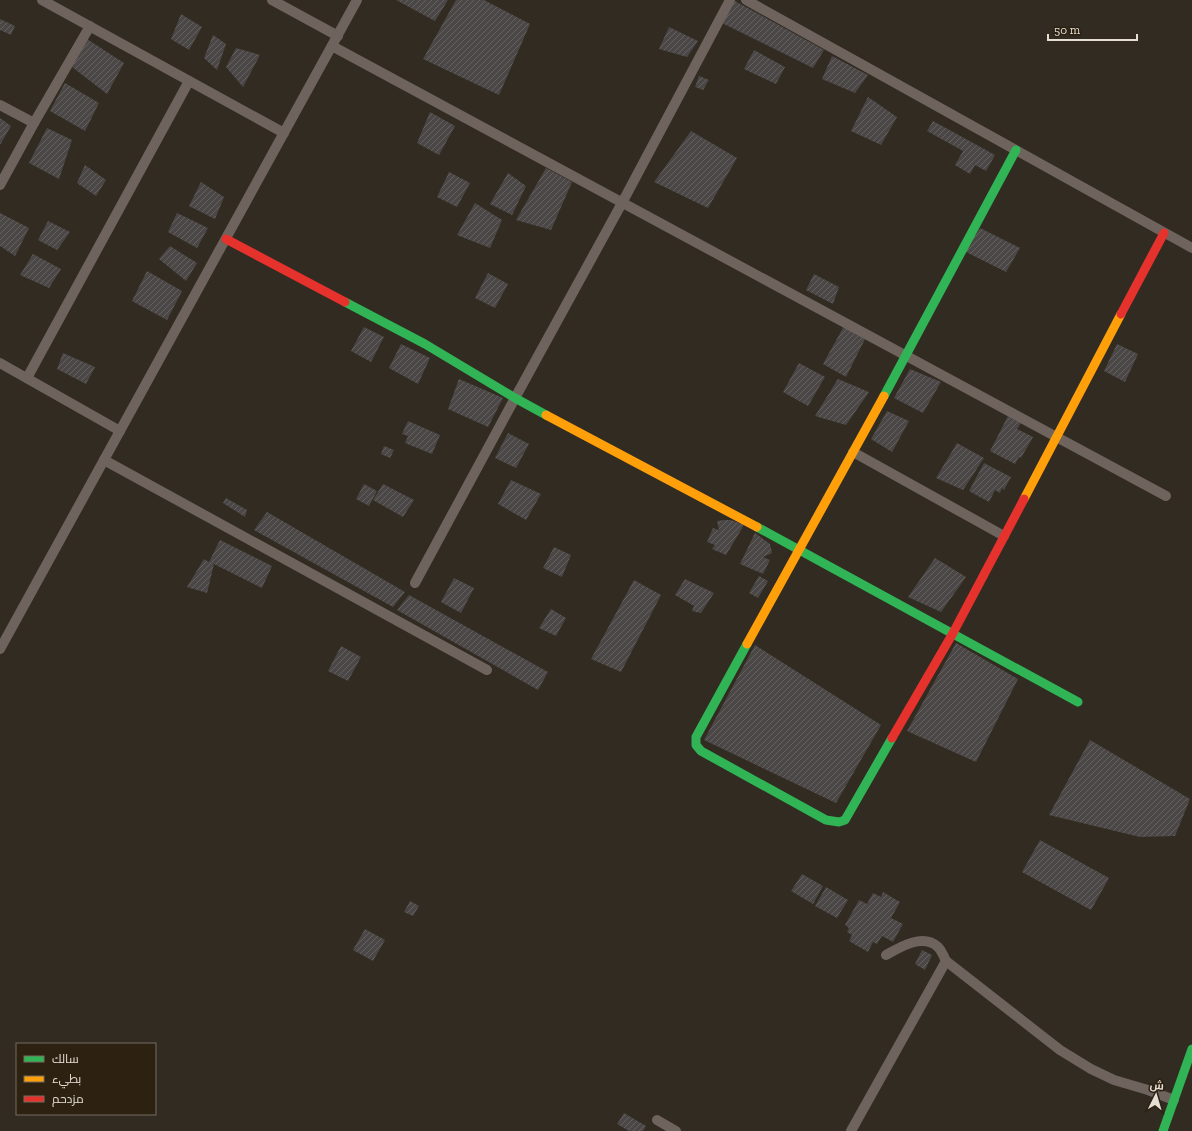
<svg xmlns="http://www.w3.org/2000/svg" width="1192" height="1131" font-family="'Zilla Slab',Cairo,serif">
<style>
.building{fill:url(#building-hatch)}
.lines{fill:none;stroke-linecap:round;stroke-linejoin:round}
.street{stroke:#6e635d;stroke-width:10}
.fast{stroke:#30b455;stroke-width:9}
.slow{stroke:#ff9f0a;stroke-width:9}
.jam{stroke:#e5322d;stroke-width:9}
</style>
<defs>
<pattern id="building-hatch" width="6" height="6" patternUnits="userSpaceOnUse"><rect width="6" height="6" fill="#4b4746"/><path d="M-1 1l2-2M0 6l6-6M5 7l2-2" fill="none" stroke="#656160"/></pattern>
</defs>
<rect width="100%" height="100%" fill="#312b22"/>
<g class="building">
<path d="M 396,0 L 448,0 L 435,21 Z"/>
<path d="M 456,0 L 484,0 L 530,24 L 499,95 L 423,59 Z"/>
<path d="M 735,1 L 824,50 L 813,68 L 722,23 Z"/>
<path d="M 181,14 L 202,27 L 189,50 L 171,39 Z"/>
<path d="M 0,19 L 15,26 L 11,35 L 0,30 Z"/>
<path d="M 669,27 L 698,41 L 687,57 L 659,49 Z"/>
<path d="M 213,35 L 226,44 L 217,70 L 204,58 Z"/>
<path d="M 87,39 L 124,63 L 107,94 L 72,67 Z"/>
<path d="M 236,48 L 260,55 L 243,87 L 226,67 Z"/>
<path d="M 754,50 L 785,67 L 776,84 L 744,69 Z"/>
<path d="M 832,56 L 868,75 L 855,93 L 822,79 Z"/>
<path d="M 699,76 L 709,80 L 703,90 L 695,87 Z"/>
<path d="M 65,83 L 99,103 L 85,131 L 50,111 Z"/>
<path d="M 868,97 L 897,117 L 881,145 L 851,131 Z"/>
<path d="M 430,112 L 455,126 L 439,155 L 417,143 Z"/>
<path d="M 0,118 L 11,126 L 0,145 Z"/>
<path d="M 933,121 L 995,155 L 986,171 L 975,165 L 970,174 L 955,165 L 963,151 L 927,131 Z"/>
<path d="M 47,128 L 72,140 L 59,179 L 29,163 Z"/>
<path d="M 691,131 L 737,158 L 708,208 L 654,182 Z"/>
<path d="M 85,165 L 106,180 L 96,196 L 77,183 Z"/>
<path d="M 546,168 L 572,182 L 551,230 L 516,220 Z"/>
<path d="M 449,172 L 470,183 L 457,207 L 437,197 Z"/>
<path d="M 508,173 L 526,186 L 512,215 L 490,204 Z"/>
<path d="M 201,182 L 224,197 L 215,219 L 189,206 Z"/>
<path d="M 475,203 L 502,220 L 490,248 L 457,235 Z"/>
<path d="M 0,213 L 29,228 L 15,256 L 0,246 Z"/>
<path d="M 177,213 L 208,228 L 197,248 L 168,232 Z"/>
<path d="M 48,221 L 70,232 L 57,250 L 38,240 Z"/>
<path d="M 980,228 L 1020,248 L 1006,272 L 964,251 Z"/>
<path d="M 170,246 L 197,263 L 186,281 L 159,259 Z"/>
<path d="M 33,254 L 61,269 L 49,288 L 20,275 Z"/>
<path d="M 147,271 L 182,291 L 167,320 L 132,301 Z"/>
<path d="M 488,273 L 508,284 L 495,308 L 475,298 Z"/>
<path d="M 814,274 L 839,287 L 833,304 L 806,290 Z"/>
<path d="M 844,326 L 866,337 L 846,377 L 823,364 Z"/>
<path d="M 364,327 L 384,337 L 371,362 L 351,351 Z"/>
<path d="M 401,344 L 430,358 L 418,384 L 389,368 Z"/>
<path d="M 1117,344 L 1138,354 L 1125,382 L 1104,371 Z"/>
<path d="M 63,353 L 95,367 L 86,384 L 57,369 Z"/>
<path d="M 799,363 L 825,377 L 808,406 L 783,392 Z"/>
<path d="M 910,369 L 941,382 L 923,413 L 894,398 Z"/>
<path d="M 459,379 L 503,398 L 488,427 L 448,409 Z"/>
<path d="M 838,379 L 869,392 L 846,425 L 815,416 Z"/>
<path d="M 887,411 L 909,421 L 892,452 L 871,439 Z"/>
<path d="M 1008,416 L 1021,423 L 1017,429 L 1033,437 L 1021,458 L 1019,457 L 1015,464 L 990,451 Z"/>
<path d="M 408,421 L 440,435 L 432,454 L 405,443 L 408,436 L 402,434 Z"/>
<path d="M 508,433 L 529,444 L 516,468 L 495,458 Z"/>
<path d="M 957,443 L 984,458 L 963,490 L 936,478 Z"/>
<path d="M 384,446 L 394,450 L 390,458 L 381,454 Z"/>
<path d="M 984,463 L 1011,477 L 1004,490 L 1002,488 L 1000,493 L 995,490 L 989,502 L 969,491 Z"/>
<path d="M 511,480 L 541,494 L 526,520 L 498,504 Z"/>
<path d="M 364,484 L 377,491 L 369,506 L 356,499 Z"/>
<path d="M 383,484 L 414,500 L 403,517 L 373,500 Z"/>
<path d="M 226,498 L 247,510 L 245,517 L 223,503 Z"/>
<path d="M 267,512 L 405,592 L 393,607 L 254,530 Z"/>
<path d="M 725,520 L 731,520 L 744,525 L 726,555 L 712,549 L 715,545 L 707,542 L 713,528 L 719,530 L 717,521 Z"/>
<path d="M 755,533 L 770,544 L 772,553 L 763,557 L 770,560 L 763,574 L 740,564 Z"/>
<path d="M 220,540 L 272,566 L 262,588 L 214,564 L 207,593 L 187,587 L 204,559 L 209,562 Z"/>
<path d="M 554,547 L 571,555 L 562,577 L 543,568 Z"/>
<path d="M 935,558 L 966,577 L 941,612 L 908,597 Z"/>
<path d="M 759,576 L 768,581 L 758,598 L 749,593 Z"/>
<path d="M 454,578 L 474,588 L 461,613 L 441,602 Z"/>
<path d="M 685,579 L 714,593 L 701,613 L 692,611 L 694,606 L 675,595 Z"/>
<path d="M 634,580 L 661,595 L 621,672 L 591,659 Z"/>
<path d="M 409,595 L 548,672 L 538,690 L 397,610 Z"/>
<path d="M 551,609 L 566,618 L 556,636 L 539,628 Z"/>
<path d="M 956,643 L 1018,679 L 976,762 L 907,731 Z"/>
<path d="M 755,645 L 881,725 L 836,803 L 704,740 Z"/>
<path d="M 341,646 L 361,657 L 348,681 L 328,671 Z"/>
<path d="M 1090,740 L 1190,799 L 1175,836 L 1140,837 L 1049,815 Z"/>
<path d="M 1040,840 L 1109,878 L 1091,910 L 1022,872 Z"/>
<path d="M 802,874 L 823,886 L 813,904 L 791,891 Z"/>
<path d="M 826,887 L 848,900 L 837,918 L 815,906 Z"/>
<path d="M 883,892 L 900,902 L 891,918 L 903,924 L 893,942 L 882,936 L 877,944 L 873,942 L 868,952 L 849,941 L 852,935 L 847,932 L 849,928 L 845,925 L 859,900 L 867,904 L 873,893 L 881,897 Z"/>
<path d="M 410,901 L 419,906 L 413,916 L 404,912 Z"/>
<path d="M 365,929 L 385,940 L 373,961 L 353,950 Z"/>
<path d="M 922,950 L 932,955 L 925,970 L 915,964 Z"/>
<path d="M 624,1113 L 646,1126 L 643,1131 L 629,1131 L 617,1124 Z"/>
</g>
<g class="lines">
<g class="street">
<path d="M 42,0 L 284,133"/>
<path d="M 272,0 L 338,36"/>
<path d="M 746,0 L 1192,248"/>
<path d="M 332,46 L 1166,496"/>
<path d="M 0,105 L 34,123"/>
<path d="M 0,185 L 34,123 L 90,26"/>
<path d="M 0,363 L 120,431"/>
<path d="M 27,378 L 189,81"/>
<path d="M 853,452 L 1004,536"/>
<path d="M 104,460 L 487,670"/>
<path d="M 415,583 L 515,398 L 622,203 L 730,0"/>
<path d="M 0,649 L 357,0"/>
<path d="M 886,955 C 900,947 923,933 938,947 C 942,951 944,957 946,961 L 1060,1050 L 1091,1069 L 1114,1080 L 1148,1090 L 1174,1100"/>
<path d="M 657,1120 L 676,1131"/>
<path d="M 851,1131 L 946,961"/>
</g>
<g class="fast">
<path d="M 345,302 L 425,344 L 515,398 L 546,415"/>
<path d="M 884,396 L 1016,150"/>
<path d="M 757,527 L 1078,702"/>
<path d="M 747,644 L 696,737 L 696,745 L 701,751 L 826,820 L 839,822 L 845,820 L 892,738"/>
<path d="M 1163,1131 L 1192,1049"/>
</g>
<g class="slow">
<path d="M 546,415 L 757,527"/>
<path d="M 1024,499 L 1121,314"/>
<path d="M 747,644 L 884,396"/>
</g>
<g class="jam">
<path d="M 226,239 L 345,302"/>
<path d="M 1121,314 L 1164,233"/>
<path d="M 892,738 L 953,633 L 1024,499"/>
</g>
</g>
<rect x="16" y="1043" width="140" height="72" fill="#2d2212" stroke="#776d60"/>
<rect x="24" y="1056" width="20" height="6" fill="#30b455" stroke="#776d60"/>
<text x="52" y="1063" font-size="12" fill="#e6ded5">سالك</text>
<rect x="24" y="1076" width="20" height="6" fill="#ff9f0a" stroke="#776d60"/>
<text x="52" y="1083" font-size="12" fill="#e6ded5">بطيء</text>
<rect x="24" y="1096" width="20" height="6" fill="#e5322d" stroke="#776d60"/>
<text x="52" y="1103" font-size="12" fill="#e6ded5">مزدحم</text>
<g transform="translate(1156 1095) rotate(5)" stroke="#2d2212" stroke-width="3" paint-order="stroke">
<path d="M0-3L7 15L0 10L-7 15Z" fill="#e6ded5"/>
<text y="-6" font-size="11" font-weight="bold" text-anchor="middle" fill="#e6ded5">ش</text>
</g>
<path d="M1048 34v6h89v-6" fill="none" stroke="#e6ded5" stroke-width="2"/>
<text x="1054" y="34" font-size="12" fill="#e6ded5" stroke="#2d2212" stroke-width="3" paint-order="stroke">50 m</text>
</svg>
